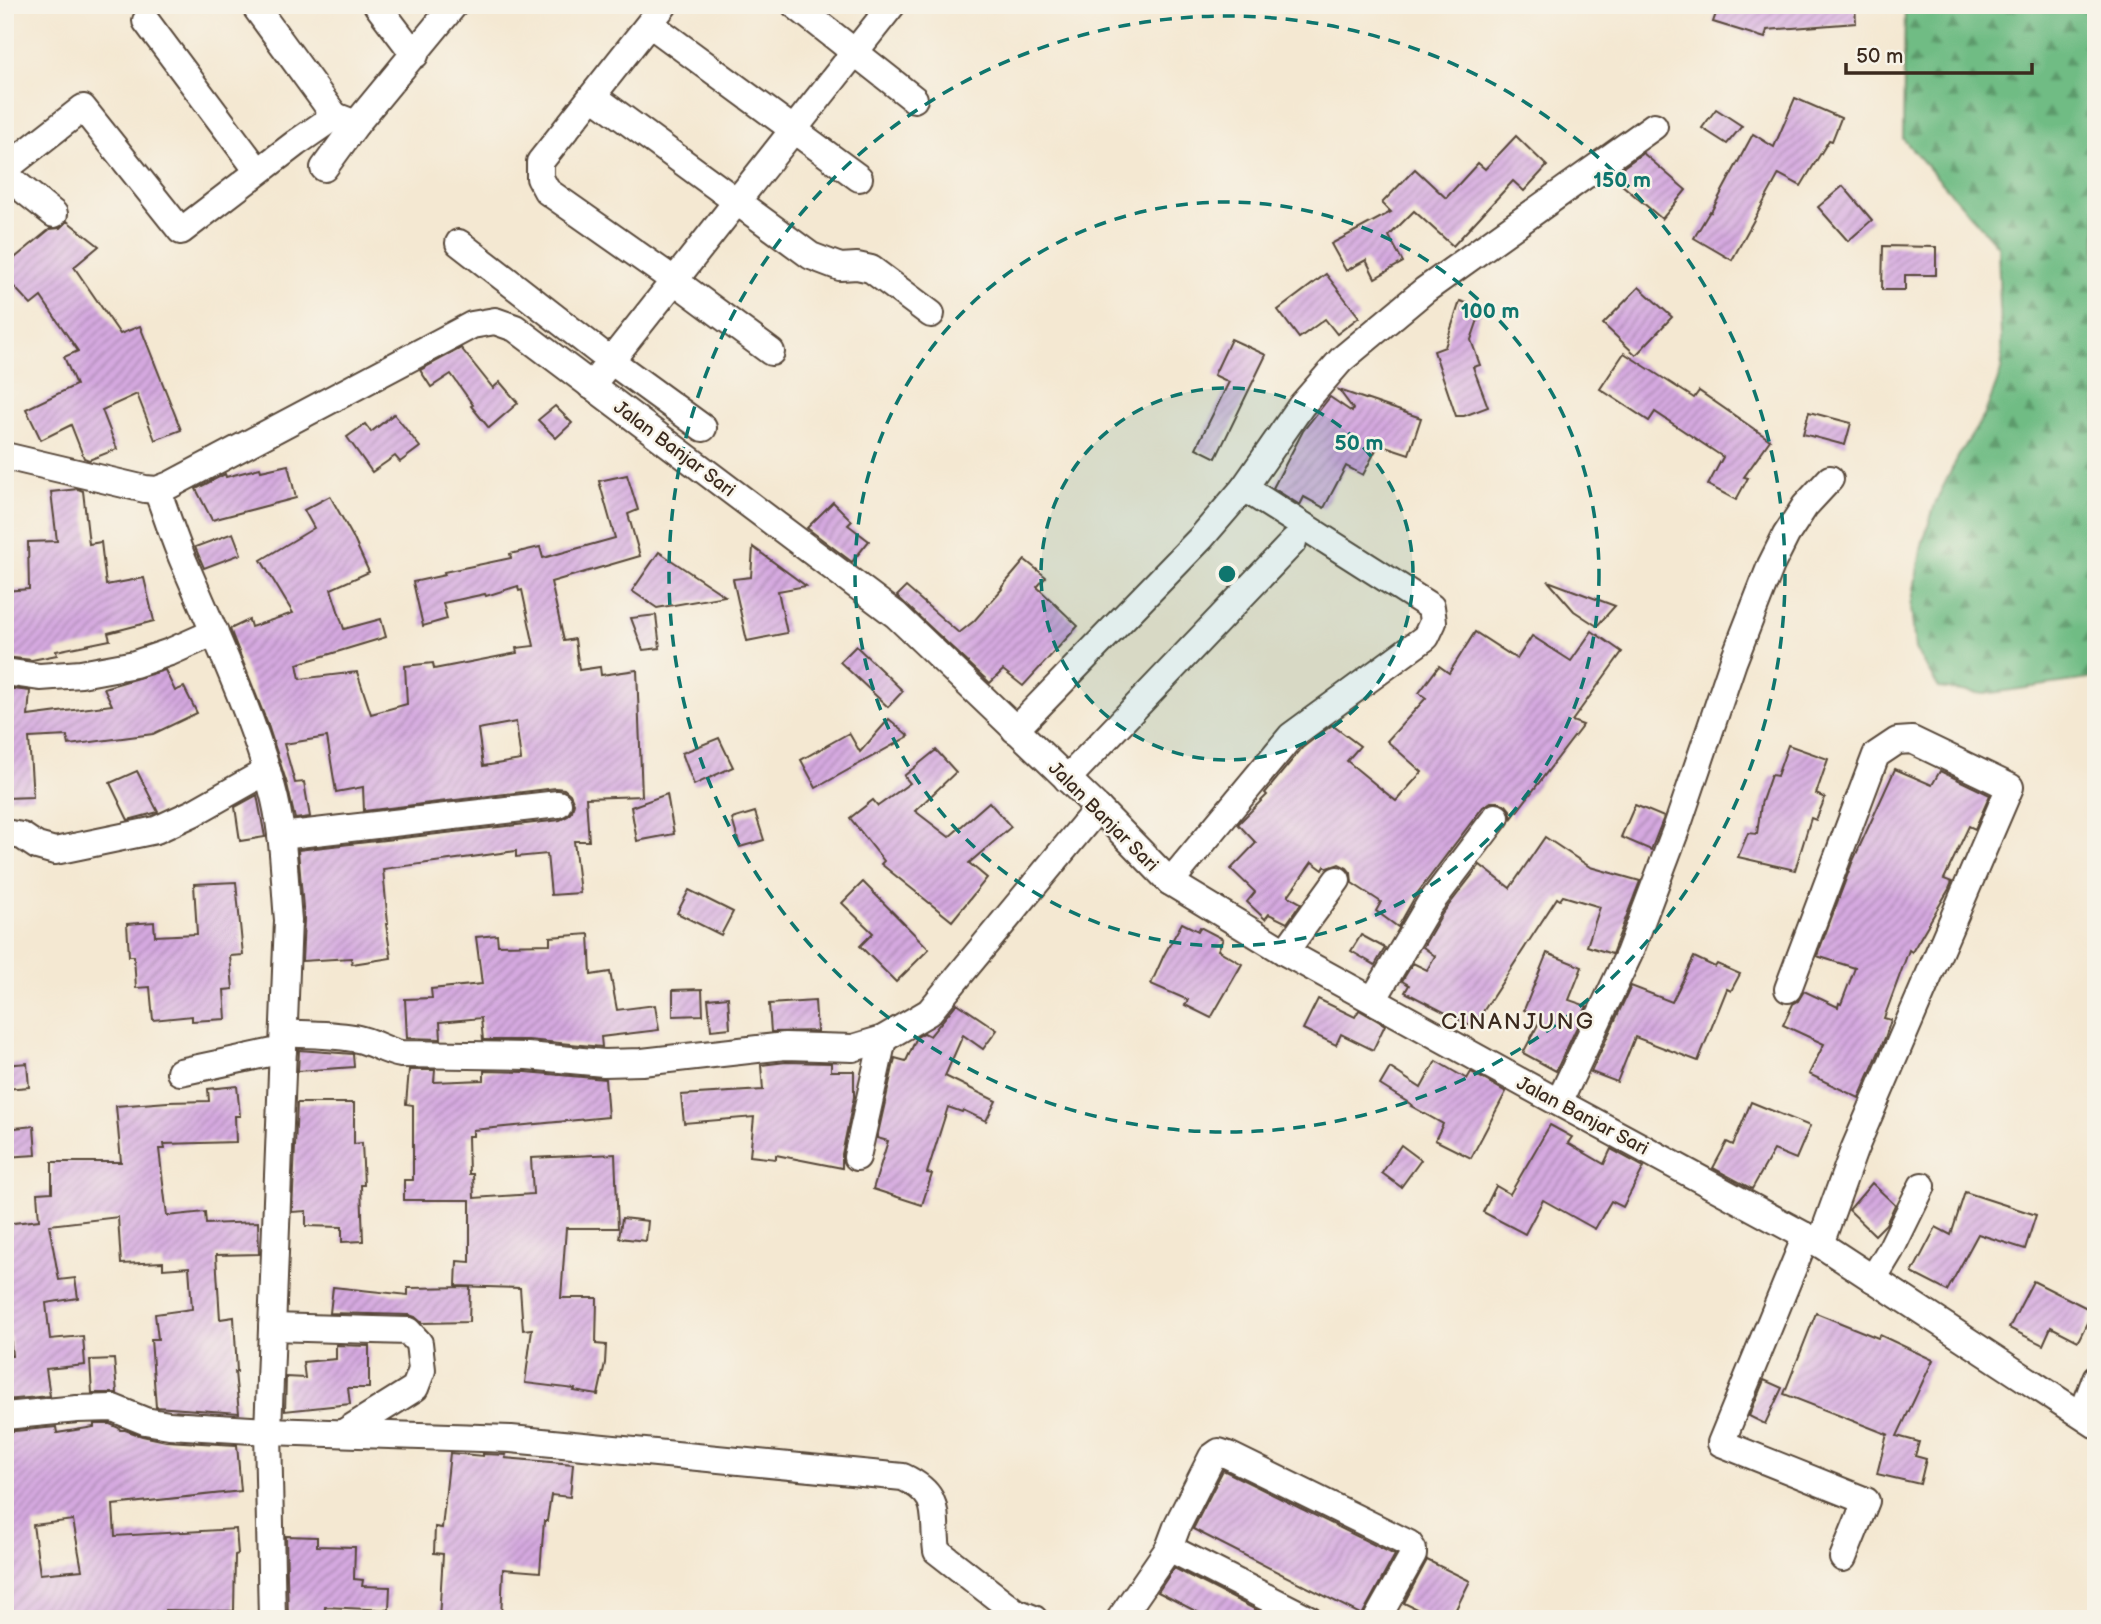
<svg xmlns="http://www.w3.org/2000/svg" width="2101" height="1624" font-family="'Balsamiq Sans',sans-serif">
<style>
.forest{fill:url(#forest-firs);stroke:#557351;stroke-width:2}
.building{fill:url(#building-hatch);fill-rule:evenodd}
.lines{fill:none;stroke-linecap:round;stroke-linejoin:round}
.minor-casing{stroke:#574639;stroke-width:30}
.minor{stroke:#fff;stroke-width:26}
.ring{fill:none;stroke:#0f766e;stroke-width:3.5;stroke-dasharray:12 9}
.labels{text-anchor:middle;stroke-width:5;stroke-linejoin:round;paint-order:stroke}
.street-label{font-size:19px;fill:#3b2a1e;stroke:#f7f3e8}
.quarter-label{font-size:23px;letter-spacing:2px;fill:#3b2a1e;stroke:#f7f3e8}
.centre{fill:#0f766e;stroke:#f7f3e8;stroke-width:3.5}
.ring-label{font-size:21px;text-anchor:middle;font-weight:bold;fill:#0f766e;stroke:#f7f3e8;stroke-width:5;stroke-linejoin:round;paint-order:stroke}
</style>
<defs>
<pattern id="forest-firs" width="22" height="20" patternUnits="userSpaceOnUse" patternTransform="scale(1.75)"><rect width="22" height="20" fill="#6fbc84"/><path d="M5 1l3.5 6h-7zM16 11l3.5 6h-7z" fill="#5c996b"/></pattern>
<pattern id="building-hatch" width="6" height="6" patternUnits="userSpaceOnUse" patternTransform="scale(1.75)"><rect width="6" height="6" fill="#d5a9e0"/><path d="M-1 1l2-2M0 6l6-6M5 7l2-2" fill="none" stroke="#ae8ab5"/></pattern>
</defs>
<rect width="100%" height="100%" fill="#f7f3e8"/>
<filter id="ink" filterUnits="userSpaceOnUse"><feTurbulence type="fractalNoise" baseFrequency=".0143" numOctaves="2"/><feDisplacementMap in="SourceGraphic" scale="14" xChannelSelector="R" yChannelSelector="G"/><feConvolveMatrix kernelMatrix="1 2 1 2 8 2 1 2 1" color-interpolation-filters="sRGB"/></filter>
<filter id="wash" filterUnits="userSpaceOnUse"><feTurbulence type="fractalNoise" baseFrequency=".00686" numOctaves="4" result="noise"/><feDisplacementMap in="SourceGraphic" scale="28" xChannelSelector="R" yChannelSelector="G"/><feGaussianBlur stdDeviation="1.57" result="paint"/><feColorMatrix in="noise" values="0 0 0 0 0 0 0 0 0 0 0 0 0 0 0 0 0 1.4 0 .05"/><feComposite in="paint" operator="in"/></filter>
<g filter="url(#wash)">
<rect width="100%" height="100%" fill="#f4e8d2"/>
<path class="forest" d="M 1905,5 L 2096,5 L 2096,678 L 1984,694 L 1939,688 L 1915,649 L 1911,606 L 1922,545 L 1936,501 L 1958,457 L 1984,416 L 2002,369 L 1998,246 L 1903,139 Z"/>
<g id="blocks">
<g class="building">
<path d="M 1719,5 L 1855,5 L 1856,23 L 1767,30 L 1765,38 L 1713,22 Z"/>
<path d="M 1795,98 L 1841,118 L 1832,141 L 1829,140 L 1801,186 L 1779,174 L 1732,260 L 1694,238 L 1710,211 L 1711,212 L 1753,134 L 1774,147 Z"/>
<path d="M 1716,109 L 1742,126 L 1727,144 L 1702,128 Z"/>
<path d="M 1516,136 L 1547,166 L 1524,191 L 1513,181 L 1453,246 L 1414,211 L 1389,236 L 1403,262 L 1375,278 L 1366,260 L 1346,271 L 1331,244 L 1391,212 L 1382,203 L 1415,169 L 1446,198 L 1478,163 L 1485,169 Z"/>
<path d="M 1643,153 L 1686,190 L 1662,219 L 1614,178 L 1622,168 Z"/>
<path d="M 1843,186 L 1872,220 L 1848,241 L 1818,207 Z"/>
<path d="M 67,221 L 99,246 L 74,267 L 120,334 L 140,326 L 181,430 L 155,440 L 137,394 L 102,410 L 117,449 L 89,460 L 84,458 L 71,425 L 41,440 L 26,409 L 76,385 L 64,357 L 78,351 L 41,297 L 31,305 L 5,277 L 5,266 L 50,229 L 60,228 Z"/>
<path d="M 1883,246 L 1936,247 L 1936,275 L 1905,275 L 1905,290 L 1882,290 Z"/>
<path d="M 1326,274 L 1359,317 L 1337,334 L 1325,319 L 1299,338 L 1278,310 Z"/>
<path d="M 1639,287 L 1672,317 L 1636,355 L 1603,324 Z"/>
<path d="M 1460,301 L 1482,308 L 1471,340 L 1480,365 L 1473,367 L 1488,407 L 1464,416 L 1456,416 L 1434,351 L 1445,347 Z"/>
<path d="M 1231,339 L 1266,355 L 1216,458 L 1196,448 L 1229,382 L 1214,375 Z"/>
<path d="M 461,348 L 493,388 L 500,382 L 518,403 L 489,428 L 471,406 L 473,405 L 451,374 L 431,387 L 420,370 Z"/>
<path d="M 1624,353 L 1694,398 L 1699,391 L 1770,440 L 1744,477 L 1748,478 L 1736,500 L 1708,485 L 1723,457 L 1655,412 L 1649,421 L 1600,389 Z"/>
<path d="M 1339,390 L 1421,418 L 1409,454 L 1379,444 L 1363,475 L 1346,466 L 1324,508 L 1304,497 L 1300,505 L 1273,488 L 1303,431 L 1330,397 L 1352,412 L 1353,409 Z"/>
<path d="M 555,406 L 572,423 L 556,438 L 538,420 Z"/>
<path d="M 1809,412 L 1851,423 L 1845,445 L 1803,434 Z"/>
<path d="M 394,414 L 420,447 L 400,462 L 395,456 L 372,472 L 347,437 L 365,424 L 371,432 Z"/>
<path d="M 288,465 L 296,498 L 212,520 L 196,489 L 225,474 L 226,477 L 260,468 L 261,471 Z"/>
<path d="M 627,475 L 638,510 L 628,514 L 640,556 L 551,582 L 564,641 L 575,639 L 579,670 L 600,667 L 601,675 L 637,670 L 642,796 L 586,798 L 589,841 L 574,841 L 580,893 L 551,895 L 547,854 L 516,857 L 516,851 L 383,869 L 388,924 L 386,924 L 391,958 L 352,964 L 351,958 L 302,961 L 304,919 L 298,850 L 560,820 L 568,816 L 572,811 L 574,803 L 570,794 L 564,789 L 556,788 L 364,811 L 363,787 L 336,792 L 327,737 L 284,744 L 295,783 L 304,782 L 310,817 L 295,819 L 287,784 L 268,725 L 230,629 L 249,620 L 251,627 L 293,613 L 261,560 L 314,528 L 304,510 L 330,496 L 353,537 L 369,572 L 331,589 L 344,629 L 381,619 L 386,637 L 297,664 L 300,679 L 357,672 L 371,714 L 407,704 L 405,666 L 433,663 L 434,669 L 517,653 L 516,648 L 534,646 L 522,590 L 519,591 L 518,586 L 486,596 L 485,594 L 443,603 L 447,619 L 423,626 L 413,582 L 445,575 L 444,572 L 511,558 L 510,554 L 540,547 L 543,558 L 615,538 L 599,481 ZM 516,722 L 521,760 L 483,766 L 478,729 Z"/>
<path d="M 78,489 L 83,491 L 89,544 L 101,542 L 106,585 L 144,578 L 154,621 L 108,633 L 110,640 L 56,651 L 57,655 L 32,660 L 5,657 L 5,591 L 29,589 L 28,542 L 57,541 L 51,492 Z"/>
<path d="M 833,502 L 852,521 L 848,525 L 869,541 L 852,562 L 807,528 Z"/>
<path d="M 233,533 L 241,554 L 204,568 L 195,547 Z"/>
<path d="M 753,547 L 806,586 L 778,591 L 787,633 L 747,641 L 733,579 L 751,577 Z"/>
<path d="M 659,552 L 725,596 L 657,608 L 632,591 Z"/>
<path d="M 1025,560 L 1046,577 L 1037,587 L 1078,626 L 1023,686 L 1003,670 L 990,683 L 897,596 L 906,587 L 959,633 L 974,621 L 1002,589 L 1001,588 Z"/>
<path d="M 1548,581 L 1615,606 L 1597,626 L 1574,611 Z"/>
<path d="M 656,615 L 660,648 L 643,650 L 631,618 Z"/>
<path d="M 1592,631 L 1622,652 L 1572,721 L 1583,725 L 1512,818 L 1510,810 L 1506,805 L 1499,802 L 1491,802 L 1483,807 L 1416,895 L 1398,927 L 1376,911 L 1381,902 L 1352,883 L 1351,873 L 1347,868 L 1339,864 L 1328,868 L 1325,866 L 1323,870 L 1312,862 L 1288,896 L 1301,903 L 1287,923 L 1269,914 L 1265,919 L 1247,902 L 1255,892 L 1231,869 L 1256,843 L 1238,824 L 1267,795 L 1265,793 L 1302,748 L 1332,725 L 1360,746 L 1347,761 L 1396,801 L 1422,772 L 1387,741 L 1426,698 L 1419,693 L 1439,666 L 1449,673 L 1475,632 L 1517,659 L 1532,636 L 1571,661 Z"/>
<path d="M 856,646 L 903,691 L 888,707 L 840,662 Z"/>
<path d="M 165,670 L 175,691 L 184,687 L 197,713 L 153,734 L 69,745 L 67,736 L 29,738 L 33,797 L 5,798 L 5,688 L 30,691 L 28,716 L 112,705 L 104,688 Z"/>
<path d="M 889,719 L 909,736 L 816,788 L 801,760 L 849,733 L 860,752 Z"/>
<path d="M 719,738 L 733,767 L 694,785 L 682,753 Z"/>
<path d="M 1788,745 L 1828,759 L 1816,794 L 1825,798 L 1816,820 L 1811,818 L 1795,870 L 1738,857 L 1748,833 L 1757,834 L 1761,804 L 1771,775 L 1777,776 Z"/>
<path d="M 936,750 L 956,772 L 915,811 L 949,837 L 989,802 L 1011,827 L 969,863 L 987,878 L 952,921 L 881,864 L 884,861 L 850,818 L 873,800 L 878,806 L 910,783 L 904,776 Z"/>
<path d="M 1895,769 L 1932,785 L 1940,771 L 1990,795 L 1975,829 L 1969,826 L 1944,879 L 1952,882 L 1949,889 L 1912,952 L 1909,950 L 1884,1018 L 1891,1020 L 1885,1038 L 1859,1098 L 1809,1074 L 1824,1044 L 1783,1025 L 1793,1004 L 1798,1001 L 1804,991 L 1838,1007 L 1839,1003 L 1841,1004 L 1855,968 L 1817,956 L 1852,863 Z"/>
<path d="M 137,771 L 158,812 L 128,820 L 110,783 Z"/>
<path d="M 667,794 L 674,834 L 637,841 L 631,807 Z"/>
<path d="M 257,795 L 265,837 L 240,841 L 235,807 Z"/>
<path d="M 1635,805 L 1664,817 L 1651,850 L 1621,837 Z"/>
<path d="M 755,812 L 764,840 L 740,847 L 732,819 Z"/>
<path d="M 1545,837 L 1590,867 L 1640,881 L 1612,954 L 1587,946 L 1600,907 L 1563,896 L 1560,900 L 1557,898 L 1473,1027 L 1405,992 L 1409,985 L 1402,981 L 1413,963 L 1427,970 L 1435,956 L 1423,947 L 1442,914 L 1480,865 L 1510,888 Z"/>
<path d="M 236,882 L 243,955 L 230,956 L 233,989 L 224,990 L 226,1019 L 192,1021 L 192,1016 L 153,1020 L 150,987 L 136,988 L 134,956 L 129,956 L 127,924 L 154,922 L 155,936 L 197,934 L 194,884 Z"/>
<path d="M 863,882 L 929,949 L 896,982 L 860,946 L 873,933 L 842,903 Z"/>
<path d="M 689,890 L 733,912 L 721,935 L 677,913 Z"/>
<path d="M 1182,923 L 1198,931 L 1200,927 L 1223,939 L 1218,950 L 1242,964 L 1211,1018 L 1185,1005 L 1188,1000 L 1151,984 L 1164,955 Z"/>
<path d="M 589,934 L 591,975 L 610,972 L 617,1010 L 655,1005 L 659,1030 L 601,1037 L 602,1047 L 528,1040 L 483,1040 L 481,1018 L 440,1022 L 441,1039 L 407,1038 L 405,999 L 432,998 L 431,989 L 482,984 L 476,937 L 497,935 L 498,945 L 550,944 L 550,937 Z"/>
<path d="M 1361,935 L 1385,948 L 1375,965 L 1351,951 Z"/>
<path d="M 1547,953 L 1582,967 L 1569,1000 L 1587,1006 L 1556,1071 L 1523,1053 L 1542,1017 L 1524,1010 Z"/>
<path d="M 1694,957 L 1715,967 L 1717,964 L 1740,974 L 1731,991 L 1727,989 L 1698,1061 L 1635,1037 L 1617,1082 L 1591,1072 L 1631,986 L 1672,1002 Z"/>
<path d="M 702,989 L 703,1015 L 673,1016 L 673,990 Z"/>
<path d="M 728,997 L 730,1028 L 711,1030 L 708,999 Z"/>
<path d="M 1318,999 L 1355,1017 L 1359,1010 L 1385,1025 L 1373,1050 L 1341,1034 L 1336,1045 L 1303,1029 Z"/>
<path d="M 815,1001 L 817,1031 L 771,1032 L 769,1004 Z"/>
<path d="M 957,1003 L 997,1030 L 983,1049 L 963,1035 L 945,1076 L 996,1101 L 986,1121 L 963,1110 L 962,1112 L 948,1107 L 927,1173 L 932,1174 L 922,1205 L 873,1189 L 888,1141 L 877,1138 L 895,1058 L 906,1061 L 917,1037 L 924,1033 L 930,1036 Z"/>
<path d="M 299,1050 L 353,1054 L 354,1067 L 298,1071 Z"/>
<path d="M 1436,1061 L 1467,1079 L 1471,1072 L 1506,1092 L 1471,1158 L 1435,1140 L 1443,1124 L 1411,1106 L 1412,1105 L 1380,1085 L 1390,1068 L 1421,1088 Z"/>
<path d="M 786,1062 L 831,1063 L 831,1071 L 854,1071 L 854,1097 L 842,1154 L 842,1168 L 776,1155 L 776,1159 L 750,1156 L 754,1117 L 684,1123 L 681,1095 L 763,1090 L 761,1065 Z"/>
<path d="M 27,1063 L 29,1087 L 5,1089 L 5,1065 Z"/>
<path d="M 409,1070 L 435,1070 L 434,1082 L 484,1080 L 484,1071 L 526,1072 L 605,1079 L 608,1117 L 473,1130 L 473,1136 L 468,1136 L 469,1174 L 473,1174 L 474,1198 L 533,1194 L 531,1158 L 615,1154 L 618,1228 L 566,1228 L 561,1298 L 597,1298 L 596,1344 L 606,1345 L 605,1363 L 598,1395 L 574,1391 L 575,1389 L 525,1383 L 532,1329 L 523,1330 L 520,1288 L 456,1286 L 457,1261 L 470,1262 L 470,1200 L 404,1200 L 404,1180 L 413,1180 L 413,1105 L 406,1104 Z"/>
<path d="M 237,1086 L 240,1116 L 235,1116 L 236,1142 L 164,1144 L 165,1149 L 159,1149 L 167,1216 L 205,1212 L 206,1224 L 258,1222 L 259,1254 L 216,1255 L 220,1319 L 234,1317 L 237,1372 L 235,1372 L 239,1413 L 156,1407 L 151,1339 L 158,1339 L 155,1314 L 192,1309 L 189,1267 L 163,1269 L 163,1262 L 121,1264 L 118,1217 L 49,1225 L 59,1280 L 75,1278 L 78,1298 L 46,1303 L 50,1339 L 83,1336 L 85,1365 L 46,1369 L 50,1396 L 5,1400 L 5,1356 L 12,1356 L 8,1312 L 5,1312 L 5,1224 L 39,1220 L 37,1193 L 52,1192 L 52,1162 L 121,1162 L 116,1106 L 168,1102 L 209,1101 L 208,1089 Z"/>
<path d="M 1751,1102 L 1810,1126 L 1796,1159 L 1774,1150 L 1752,1189 L 1713,1168 L 1727,1142 L 1733,1145 Z"/>
<path d="M 297,1103 L 354,1103 L 354,1144 L 362,1143 L 364,1185 L 361,1185 L 363,1241 L 342,1242 L 342,1227 L 306,1226 L 306,1211 L 292,1212 Z"/>
<path d="M 1550,1125 L 1572,1137 L 1568,1143 L 1604,1164 L 1611,1149 L 1644,1167 L 1623,1207 L 1611,1201 L 1595,1229 L 1543,1200 L 1525,1234 L 1483,1212 L 1496,1186 L 1510,1194 Z"/>
<path d="M 34,1126 L 36,1155 L 5,1157 L 5,1129 Z"/>
<path d="M 1401,1145 L 1421,1160 L 1401,1187 L 1382,1173 Z"/>
<path d="M 1872,1183 L 1895,1205 L 1886,1224 L 1875,1235 L 1849,1210 Z"/>
<path d="M 1965,1192 L 2036,1215 L 2025,1249 L 1978,1234 L 1947,1291 L 1912,1273 L 1936,1227 L 1951,1235 Z"/>
<path d="M 622,1218 L 648,1221 L 646,1241 L 619,1238 Z"/>
<path d="M 2033,1281 L 2093,1311 L 2078,1341 L 2051,1327 L 2043,1345 L 2009,1328 Z"/>
<path d="M 333,1287 L 408,1295 L 408,1288 L 470,1287 L 469,1322 L 422,1323 L 415,1317 L 409,1315 L 330,1313 Z"/>
<path d="M 1816,1313 L 1878,1338 L 1880,1335 L 1933,1360 L 1897,1436 L 1919,1442 L 1915,1456 L 1926,1459 L 1920,1484 L 1877,1474 L 1887,1434 L 1889,1435 L 1784,1394 Z"/>
<path d="M 336,1345 L 369,1346 L 369,1388 L 348,1388 L 350,1404 L 285,1411 L 286,1377 L 305,1378 L 303,1362 L 336,1359 Z"/>
<path d="M 114,1359 L 117,1393 L 92,1393 L 90,1360 Z"/>
<path d="M 1764,1380 L 1782,1388 L 1765,1424 L 1749,1416 Z"/>
<path d="M 94,1424 L 110,1424 L 119,1428 L 120,1430 L 125,1430 L 142,1436 L 166,1441 L 237,1445 L 241,1491 L 113,1505 L 115,1536 L 236,1529 L 238,1554 L 235,1555 L 234,1611 L 165,1610 L 165,1619 L 5,1619 L 5,1432 L 56,1427 L 57,1433 L 94,1427 ZM 73,1520 L 82,1570 L 40,1574 L 33,1525 Z"/>
<path d="M 450,1453 L 483,1456 L 483,1454 L 506,1455 L 505,1458 L 573,1464 L 570,1497 L 551,1495 L 547,1521 L 544,1521 L 540,1572 L 503,1569 L 501,1619 L 439,1619 L 443,1554 L 434,1553 L 435,1527 L 442,1528 Z"/>
<path d="M 1223,1470 L 1395,1555 L 1362,1615 L 1193,1529 Z"/>
<path d="M 286,1536 L 317,1537 L 317,1546 L 355,1547 L 354,1579 L 363,1580 L 362,1586 L 390,1587 L 389,1610 L 325,1607 L 324,1619 L 288,1619 Z"/>
<path d="M 1427,1560 L 1470,1581 L 1451,1619 L 1437,1619 L 1404,1603 Z"/>
<path d="M 1174,1568 L 1274,1619 L 1211,1619 L 1158,1592 Z"/>
</g>
</g>
</g>
<g filter="url(#ink)">
<use href="#blocks" fill-opacity="0" stroke="#574639" stroke-width="2"/>
<g class="lines">
<defs>
<g id="minor">
<path d="M 254,5 L 335,116"/>
<path d="M 377,5 L 415,55"/>
<path d="M 664,5 L 540,162 L 540,178 L 547,191 L 675,281 L 771,352"/>
<path d="M 795,5 L 914,99"/>
<path d="M 146,21 L 258,171"/>
<path d="M 650,24 L 859,178"/>
<path d="M 593,96 L 811,256 L 840,267 L 857,266 L 871,269 L 931,314"/>
<path d="M 324,168 L 356,124"/>
<path d="M 5,169 L 83,108 L 181,231 L 296,143 L 335,116 L 356,124 L 454,5"/>
<path d="M 5,175 L 54,214"/>
<path d="M 459,243 L 611,361 L 703,428"/>
<path d="M 591,386 L 892,5"/>
<path d="M 5,456 L 145,489 L 157,490 L 170,485 L 472,325 L 495,321 L 515,328 L 896,615 L 1098,808 L 1170,882 L 1285,952 L 1543,1094 L 1820,1244 L 2096,1425"/>
<path d="M 157,490 C 166,513 173,537 183,560 C 215,635 250,709 272,788 C 284,830 284,876 288,920 L 268,1431 L 272,1619"/>
<path d="M 5,672 L 40,677 L 81,674 L 135,664 L 170,652 L 215,632"/>
<path d="M 1015,730 L 1201,538 L 1244,488 L 1301,406 L 1341,360 L 1425,290 L 1654,126"/>
<path d="M 1067,779 L 1293,542"/>
<path d="M 5,833 L 22,836 L 37,846 L 55,851 L 156,830 L 193,813 L 267,771"/>
<path d="M 281,836 L 558,804"/>
<path d="M 1170,882 L 1291,736 L 1426,637 L 1433,622 L 1431,607 L 1244,488"/>
<path d="M 1285,952 L 1337,880"/>
<path d="M 1788,989 L 1876,755 L 1897,741 L 1912,740 L 2010,787 L 1854,1150 L 1820,1244"/>
<path d="M 1373,1000 L 1429,905 L 1496,817"/>
<path d="M 284,1033 C 308,1035 334,1034 358,1039 C 373,1042 385,1051 401,1054 L 527,1056 L 604,1063 L 642,1062 L 785,1046 L 853,1048 L 883,1039 L 929,1012 L 1098,808"/>
<path d="M 180,1072 L 283,1050"/>
<path d="M 1559,1102 L 1629,954 L 1677,827 L 1733,662 L 1771,565 L 1786,535 L 1805,506 L 1830,479"/>
<path d="M 857,1157 L 883,1039"/>
<path d="M 1806,1236 L 1721,1443 L 1866,1501 L 1843,1558"/>
<path d="M 1873,1279 L 1891,1249 L 1922,1186"/>
<path d="M 272,1327 L 408,1331 L 419,1343 L 422,1370 L 415,1388 L 343,1433"/>
<path d="M 2082,1415 L 2096,1378"/>
<path d="M 5,1416 L 77,1409 L 113,1408 L 145,1421 L 169,1425 L 268,1431 L 511,1439 L 903,1477 C 943,1496 932,1513 937,1551 L 1014,1611 L 1034,1619"/>
<path d="M 1169,1548 L 1309,1619"/>
<path d="M 1120,1619 L 1169,1548 L 1178,1524 L 1212,1457 L 1219,1452 L 1228,1455 L 1409,1544 L 1413,1550 L 1413,1555 L 1377,1619"/>
</g>
</defs>
<use href="#minor" class="minor-casing"/>
<use href="#minor" class="minor"/>
</g>
</g>
<circle cx="1227" cy="574" r="186" fill="#0f766e" fill-opacity=".12"/>
<g class="ring">
<circle cx="1227" cy="574" r="186"/>
<circle cx="1227" cy="574" r="372"/>
<circle cx="1227" cy="574" r="558"/>
</g>
<g class="labels">
<g class="street-label">
<text transform="translate(675 448) rotate(37)" y="7">Jalan Banjar Sari</text>
<text transform="translate(1104 816) rotate(45)" y="7">Jalan Banjar Sari</text>
<text transform="translate(1583 1115) rotate(28)" y="7">Jalan Banjar Sari</text>
</g>
<g class="quarter-label">
<text x="1518" y="1029">CINANJUNG</text>
</g>
</g>
<circle cx="1227" cy="574" r="10" class="centre"/>
<g class="ring-label">
<text x="1622" y="187">150 m</text>
<text x="1490" y="318">100 m</text>
<text x="1359" y="450">50 m</text>
</g>
<rect width="2101" height="1624" fill="none" stroke="#f7f3e8" stroke-width="28"/>
<path d="M1846 63v10h186v-10" fill="none" stroke="#3b2a1e" stroke-width="3.5"/>
<text x="1856" y="63" font-size="21" fill="#3b2a1e" stroke="#f7f3e8" stroke-width="5" paint-order="stroke">50 m</text>
</svg>
